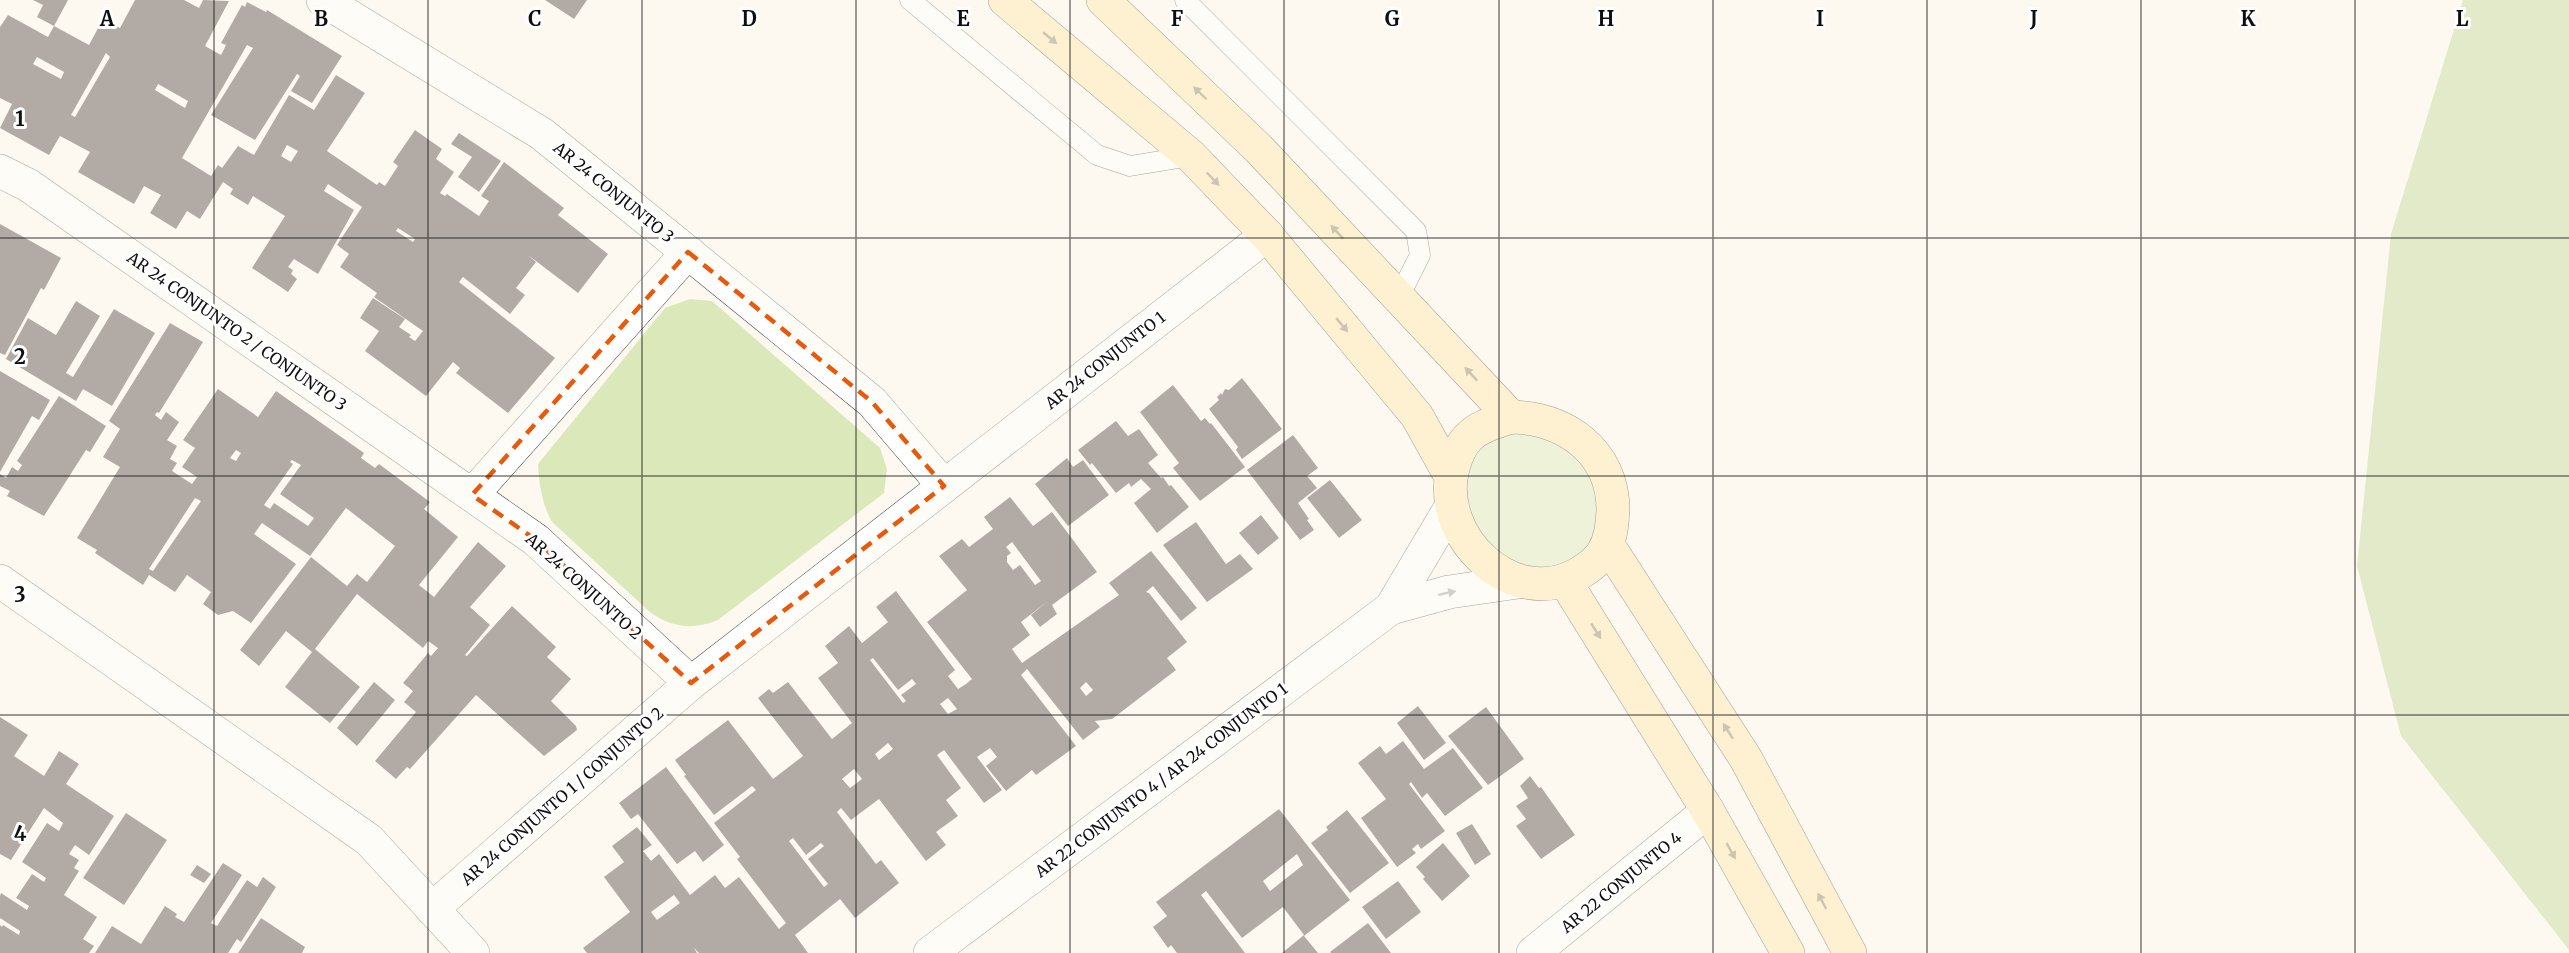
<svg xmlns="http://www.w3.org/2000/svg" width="2569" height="953" font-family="Merriweather,serif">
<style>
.green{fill:#dae8ba}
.forest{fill:#c1d89a}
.building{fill:#574d4b;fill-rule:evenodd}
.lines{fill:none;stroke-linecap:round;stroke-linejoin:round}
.lane-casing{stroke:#414141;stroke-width:21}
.street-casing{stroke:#414141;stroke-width:34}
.secondary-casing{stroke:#303030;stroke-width:34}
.lane{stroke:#fff;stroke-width:20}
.street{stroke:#fff;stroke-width:33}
.secondary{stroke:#fce6ad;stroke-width:33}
.oneway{fill:#918565}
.oneway2{fill:#9f9f9f}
.marked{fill:none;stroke:#e8590c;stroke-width:4.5;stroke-dasharray:12 8;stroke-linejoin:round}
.grid{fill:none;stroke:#0e0e0e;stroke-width:1.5;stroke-opacity:0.55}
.labels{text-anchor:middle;stroke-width:6;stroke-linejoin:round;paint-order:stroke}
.street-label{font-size:16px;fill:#0e0e0e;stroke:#fff}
.grid-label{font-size:20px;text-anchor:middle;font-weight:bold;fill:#0e0e0e;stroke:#fff;stroke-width:6;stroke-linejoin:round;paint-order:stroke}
</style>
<rect width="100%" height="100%" fill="#fef9f0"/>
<g class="green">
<path d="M 690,299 L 712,301 L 880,448 L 887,469 L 884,493 L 718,620 C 694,630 673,628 651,613 L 552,522 C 542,503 539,485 538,464 L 665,308 Z"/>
<path d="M 1531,427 L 1587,460 L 1603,526 L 1578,563 L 1521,573 L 1473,532 L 1461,478 L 1476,443 Z"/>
</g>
<path class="forest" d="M 2463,0 L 2569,0 L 2569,950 L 2401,736 L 2357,566 L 2391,234 Z"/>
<g class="building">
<path d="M 33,0 L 68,0 L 54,26 L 37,17 L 43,5 Z"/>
<path d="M 135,0 L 184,0 L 199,8 L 203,0 L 229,1 L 205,46 L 221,55 L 226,45 L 221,43 L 242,5 L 245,7 L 247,2 L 266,12 L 267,10 L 342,56 L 312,103 L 291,91 L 300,76 L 297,74 L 255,140 L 211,115 L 253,48 L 247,45 L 182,158 L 211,176 L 218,165 L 222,168 L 238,146 L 254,155 L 289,95 L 314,110 L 336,75 L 365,93 L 327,151 L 377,185 L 379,182 L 385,186 L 398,166 L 393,162 L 415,130 L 442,149 L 436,159 L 454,172 L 440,193 L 445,196 L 447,194 L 479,216 L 489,201 L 481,196 L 504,162 L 564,208 L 558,215 L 608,254 L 578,293 L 528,255 L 536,262 L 516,288 L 525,295 L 510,314 L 463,277 L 459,282 L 555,358 L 508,413 L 456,373 L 460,368 L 453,362 L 426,396 L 365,351 L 379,331 L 360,318 L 373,298 L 405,319 L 399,327 L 411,335 L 409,337 L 415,341 L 423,331 L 374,297 L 377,293 L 340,267 L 349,254 L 337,245 L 362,207 L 328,184 L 324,191 L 354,210 L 318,274 L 294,259 L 288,267 L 293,270 L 291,274 L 297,279 L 288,292 L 252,268 L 285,216 L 253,196 L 248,205 L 230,194 L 233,189 L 223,182 L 200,219 L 187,211 L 176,229 L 150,213 L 161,195 L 144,186 L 134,204 L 78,172 L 90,152 L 60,136 L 49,155 L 0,128 L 12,104 L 0,98 L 0,27 L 8,15 L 48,37 L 54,26 L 89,45 L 103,19 L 120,28 ZM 106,53 L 110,57 L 75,117 L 71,115 ZM 37,57 L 64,72 L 61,79 L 33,64 ZM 158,84 L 188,101 L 185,108 L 155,90 ZM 287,145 L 298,151 L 291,162 L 281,156 ZM 398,228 L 415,239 L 413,242 L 396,231 Z"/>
<path d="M 545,0 L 587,0 L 574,19 Z"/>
<path d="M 459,133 L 501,161 L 479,192 L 458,177 L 472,157 L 451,144 Z"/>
<path d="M 0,224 L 61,258 L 44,290 L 41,288 L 5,355 L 0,353 Z"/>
<path d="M 76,301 L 100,316 L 66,373 L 73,377 L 114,309 L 155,333 L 112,406 L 83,389 L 76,401 L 6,359 L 28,318 L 56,335 Z"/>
<path d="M 170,323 L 203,342 L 159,413 L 157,412 L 155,415 L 161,420 L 166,412 L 179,422 L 167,440 L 177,446 L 170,459 L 177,463 L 172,471 L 192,484 L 197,477 L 182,467 L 195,448 L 183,440 L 218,389 L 258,417 L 276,391 L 364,453 L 361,458 L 375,468 L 379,464 L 430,502 L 424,509 L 458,537 L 419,585 L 434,597 L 478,542 L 506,566 L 470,607 L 490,625 L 465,655 L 467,656 L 512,606 L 556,647 L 547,657 L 571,679 L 551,701 L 576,726 L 577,730 L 544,756 L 476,695 L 410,769 L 407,767 L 396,779 L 375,761 L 416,712 L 404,702 L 413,691 L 403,683 L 428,653 L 431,656 L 438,648 L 428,641 L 423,648 L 357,594 L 315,649 L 360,687 L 330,723 L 285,687 L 312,652 L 286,631 L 259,666 L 240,650 L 311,557 L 347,586 L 357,574 L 367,582 L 395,546 L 346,508 L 310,556 L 262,523 L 254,534 L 296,564 L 251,623 L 233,611 L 218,615 L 203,604 L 211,592 L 187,575 L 175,592 L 149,575 L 143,585 L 95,553 L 97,550 L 77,538 L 120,467 L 103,457 L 120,429 L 109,421 ZM 236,450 L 241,453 L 236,461 L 230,458 ZM 292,460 L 301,465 L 280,494 L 314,518 L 308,526 L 274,503 L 270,509 L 264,505 L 293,464 L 290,462 ZM 195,498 L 201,501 L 153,571 L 149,569 Z"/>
<path d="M 0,371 L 50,400 L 39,420 L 32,416 L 0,472 Z"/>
<path d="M 1242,378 L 1282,429 L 1242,459 L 1236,450 L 1238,447 L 1209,409 L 1219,400 L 1217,397 L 1221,393 L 1222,395 L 1225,389 L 1229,390 Z"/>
<path d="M 1173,385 L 1201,421 L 1205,418 L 1210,424 L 1211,423 L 1245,467 L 1200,501 L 1173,468 L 1179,463 L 1140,412 Z"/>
<path d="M 59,396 L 106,426 L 90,452 L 86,450 L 44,516 L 7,496 L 10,491 L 0,486 L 0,474 L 6,478 L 12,467 L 18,471 L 22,465 L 17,461 Z"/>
<path d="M 1116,421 L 1128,436 L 1139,429 L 1158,455 L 1148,463 L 1161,478 L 1163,477 L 1169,486 L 1171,485 L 1189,507 L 1157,533 L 1134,503 L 1151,489 L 1141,479 L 1131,487 L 1129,483 L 1116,493 L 1092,463 L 1090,465 L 1078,450 Z"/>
<path d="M 1293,435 L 1318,468 L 1307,476 L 1317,488 L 1298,503 L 1309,519 L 1307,520 L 1314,530 L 1300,540 L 1247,470 Z"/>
<path d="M 1067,458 L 1073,467 L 1083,460 L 1109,495 L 1068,526 L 1035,484 Z"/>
<path d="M 1330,480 L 1362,520 L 1339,538 L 1307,498 Z"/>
<path d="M 1010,497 L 1033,526 L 1052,512 L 1097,572 L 1052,605 L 1057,614 L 1040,627 L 1031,615 L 1048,601 L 1021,622 L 1030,635 L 1012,649 L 1022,663 L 1119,595 L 1109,583 L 1151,551 L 1197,608 L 1181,621 L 1153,586 L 1146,592 L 1149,593 L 1187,642 L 1167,658 L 1176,670 L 1112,719 L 1095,721 L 1100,727 L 1083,740 L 1027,669 L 1021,675 L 1076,746 L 1036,775 L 1032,770 L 1006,791 L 986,766 L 997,757 L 990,748 L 977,757 L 1002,790 L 984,803 L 944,750 L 937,755 L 961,788 L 946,800 L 958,816 L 936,832 L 946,845 L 926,861 L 879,799 L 851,820 L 841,808 L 837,812 L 876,864 L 881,860 L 899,883 L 855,918 L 840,899 L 795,935 L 808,953 L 699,953 L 694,948 L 697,953 L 587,953 L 583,948 L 630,912 L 604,877 L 624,862 L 612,846 L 637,827 L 652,845 L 643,851 L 651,861 L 659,854 L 690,895 L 715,875 L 725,888 L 739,877 L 779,929 L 786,923 L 737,859 L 740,857 L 714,823 L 756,790 L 752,786 L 714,815 L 684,776 L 686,775 L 675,760 L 728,720 L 773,779 L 803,756 L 758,698 L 769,689 L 773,693 L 788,682 L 832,739 L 852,723 L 818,678 L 838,663 L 825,646 L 849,626 L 862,643 L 888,622 L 876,607 L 896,591 L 955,670 L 948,676 L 958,689 L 966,684 L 972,679 L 927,622 L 967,590 L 939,556 L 962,539 L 969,547 L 993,529 L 984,517 ZM 1012,542 L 1041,581 L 1035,585 L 1020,565 L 1013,570 L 1007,562 L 1007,556 L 1011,553 L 1006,547 ZM 873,658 L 898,690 L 912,679 L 916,684 L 901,695 L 906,701 L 903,703 L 870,660 ZM 1086,682 L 1093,690 L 1086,696 L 1080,688 ZM 948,698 L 957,709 L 948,714 L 940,704 ZM 888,743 L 893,749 L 879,760 L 875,754 ZM 854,769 L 862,779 L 850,788 L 842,779 ZM 793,838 L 806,855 L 821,843 L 824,846 L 808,859 L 828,884 L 824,887 L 789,841 ZM 674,895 L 680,903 L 657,920 L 651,912 Z"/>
<path d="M 1261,515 L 1279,538 L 1258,555 L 1239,533 Z"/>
<path d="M 1196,522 L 1226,564 L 1240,554 L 1253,569 L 1207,602 L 1163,545 Z"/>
<path d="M 374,682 L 395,700 L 357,746 L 337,728 Z"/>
<path d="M 1418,706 L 1446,743 L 1424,760 L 1397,723 Z"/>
<path d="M 1486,707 L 1524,759 L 1488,785 L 1448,736 Z"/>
<path d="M 0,717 L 28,735 L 14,756 L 44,776 L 59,751 L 79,764 L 66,784 L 114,816 L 89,855 L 75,845 L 69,854 L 79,860 L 74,868 L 79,871 L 64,895 L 97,917 L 83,939 L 94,946 L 89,953 L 0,953 L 0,925 L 2,927 L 3,925 L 19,935 L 20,931 L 0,918 L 0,896 L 1,893 L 27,910 L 29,906 L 16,898 L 32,874 L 44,882 L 46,878 L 22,862 L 47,823 L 59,831 L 63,823 L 44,808 L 11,860 L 0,854 Z"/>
<path d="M 1403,741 L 1424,769 L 1453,748 L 1483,788 L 1445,816 L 1427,793 L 1422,798 L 1411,782 L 1409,784 L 1445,831 L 1421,849 L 1418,844 L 1412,849 L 1416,853 L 1397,867 L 1361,818 L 1386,799 L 1358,763 L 1380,746 L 1386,754 Z"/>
<path d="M 666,767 L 724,845 L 703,862 L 695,851 L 677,864 L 638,814 L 631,819 L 619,803 Z"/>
<path d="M 1530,776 L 1539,788 L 1541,787 L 1575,835 L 1541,859 L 1516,826 L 1526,819 L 1516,806 L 1528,798 L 1520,786 Z"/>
<path d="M 1279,809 L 1350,900 L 1304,936 L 1318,953 L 1282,953 L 1304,935 L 1283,907 L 1242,938 L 1206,891 L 1201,895 L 1245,953 L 1177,953 L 1171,945 L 1168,948 L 1153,927 L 1167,916 L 1156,902 ZM 1297,854 L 1303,865 L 1270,891 L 1263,881 Z"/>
<path d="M 1347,810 L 1389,863 L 1350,893 L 1311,843 L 1328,830 L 1326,827 Z"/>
<path d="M 126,813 L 167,840 L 124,905 L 83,878 Z"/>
<path d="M 1472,824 L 1491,854 L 1475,865 L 1456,833 Z"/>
<path d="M 1443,843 L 1470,876 L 1442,901 L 1423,879 L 1425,877 L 1416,867 Z"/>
<path d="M 223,863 L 242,875 L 211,923 L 217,926 L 247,880 L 257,887 L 263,877 L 276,887 L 241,942 L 237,939 L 228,953 L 95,953 L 112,926 L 141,944 L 165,906 L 177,914 L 175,917 L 184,922 Z"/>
<path d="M 197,865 L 211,874 L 204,883 L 190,875 Z"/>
<path d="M 1398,881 L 1421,912 L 1386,939 L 1362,907 Z"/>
<path d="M 261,918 L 305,947 L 302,953 L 238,953 Z"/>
<path d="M 1368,923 L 1391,953 L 1331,953 L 1330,952 Z"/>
</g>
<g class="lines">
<defs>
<g id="lane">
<path d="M 910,0 L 1097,155 L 1130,166 L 1191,156"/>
<path d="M 1185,0 L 1416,231 L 1420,255 L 1399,297"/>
</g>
<g id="street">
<path d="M 323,0 L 542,134 L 872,402 L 944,486"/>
<path d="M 0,171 L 28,185 L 536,540 L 691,683"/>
<path d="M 472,495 L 688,252"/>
<path d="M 0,581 L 369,840 L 473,953"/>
<path d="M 1391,608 L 1451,507"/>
<path d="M 432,909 L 691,683 L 1267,235"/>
<path d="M 930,953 L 1391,608 L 1449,592 L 1518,582"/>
<path d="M 1533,953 L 1708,811"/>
</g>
<g id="secondary">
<path d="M 1005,0 L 1191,156 L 1267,235 L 1417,416 L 1451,477"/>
<path d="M 1103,0 L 1259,149 L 1511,417"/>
<path d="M 1511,417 C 1566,418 1613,452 1613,510 C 1612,526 1611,540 1602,554 C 1596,562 1587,569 1578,574 C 1512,611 1435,536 1453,468 C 1456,457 1462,443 1470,436 C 1481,425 1497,422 1511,417 Z"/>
<path d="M 1608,545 L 1746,759 L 1850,953"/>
<path d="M 1565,581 L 1708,811 L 1788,953"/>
</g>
</defs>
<use href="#lane" class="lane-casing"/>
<use href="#street" class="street-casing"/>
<use href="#secondary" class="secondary-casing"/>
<use href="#lane" class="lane"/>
<use href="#street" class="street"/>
<use href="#secondary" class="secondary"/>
</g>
<defs><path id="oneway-solid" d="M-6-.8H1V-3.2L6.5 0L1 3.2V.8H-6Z" transform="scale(1.5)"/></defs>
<g class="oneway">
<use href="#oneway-solid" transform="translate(1050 38) rotate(40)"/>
<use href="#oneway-solid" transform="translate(1200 93) rotate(-136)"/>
<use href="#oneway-solid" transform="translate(1213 179) rotate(46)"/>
<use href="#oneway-solid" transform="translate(1337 232) rotate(-133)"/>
<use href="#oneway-solid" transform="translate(1342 325) rotate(50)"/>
<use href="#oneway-solid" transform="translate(1471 374) rotate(-133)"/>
<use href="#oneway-solid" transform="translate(1596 631) rotate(58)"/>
<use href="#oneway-solid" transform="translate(1728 731) rotate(-123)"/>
<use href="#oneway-solid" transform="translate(1731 851) rotate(60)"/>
<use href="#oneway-solid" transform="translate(1822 901) rotate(-118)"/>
</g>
<use class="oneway2" href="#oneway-solid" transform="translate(1447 593) rotate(-12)"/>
<path d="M0 0H2569V953H0ZM 688,252 L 872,402 L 944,486 L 691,683 L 536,540 L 472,495 Z" fill="#fef9f0" fill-opacity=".55" fill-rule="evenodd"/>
<path class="marked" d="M 688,252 L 872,402 L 944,486 L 691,683 L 536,540 L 472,495 Z"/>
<path class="grid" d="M 214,0 L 214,953M 428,0 L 428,953M 642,0 L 642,953M 856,0 L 856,953M 1070,0 L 1070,953M 1284,0 L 1284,953M 1499,0 L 1499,953M 1713,0 L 1713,953M 1927,0 L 1927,953M 2141,0 L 2141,953M 2355,0 L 2355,953M 0,238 L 2569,238M 0,476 L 2569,476M 0,715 L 2569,715"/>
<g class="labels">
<g class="street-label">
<text transform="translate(614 192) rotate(39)" y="6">AR 24 CONJUNTO 3</text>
<text transform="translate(237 331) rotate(35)" y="6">AR 24 CONJUNTO 2 / CONJUNTO 3</text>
<text transform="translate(1105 360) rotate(-38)" y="6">AR 24 CONJUNTO 1</text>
<text transform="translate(584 586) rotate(42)" y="6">AR 24 CONJUNTO 2</text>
<text transform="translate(1161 780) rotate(-37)" y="6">AR 22 CONJUNTO 4 / AR 24 CONJUNTO 1</text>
<text transform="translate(562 796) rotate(-41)" y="6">AR 24 CONJUNTO 1 / CONJUNTO 2</text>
<text transform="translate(1621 882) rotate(-39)" y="6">AR 22 CONJUNTO 4</text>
</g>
</g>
<g class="grid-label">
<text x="107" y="26">A</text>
<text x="321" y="26">B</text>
<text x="535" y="26">C</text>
<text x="749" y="26">D</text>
<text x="963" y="26">E</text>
<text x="1177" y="26">F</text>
<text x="1392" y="26">G</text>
<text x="1606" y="26">H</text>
<text x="1820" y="26">I</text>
<text x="2034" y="26">J</text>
<text x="2248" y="26">K</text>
<text x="2462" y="26">L</text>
<text x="20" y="126">1</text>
<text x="20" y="364">2</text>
<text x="20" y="602">3</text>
<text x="20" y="841">4</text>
</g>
</svg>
